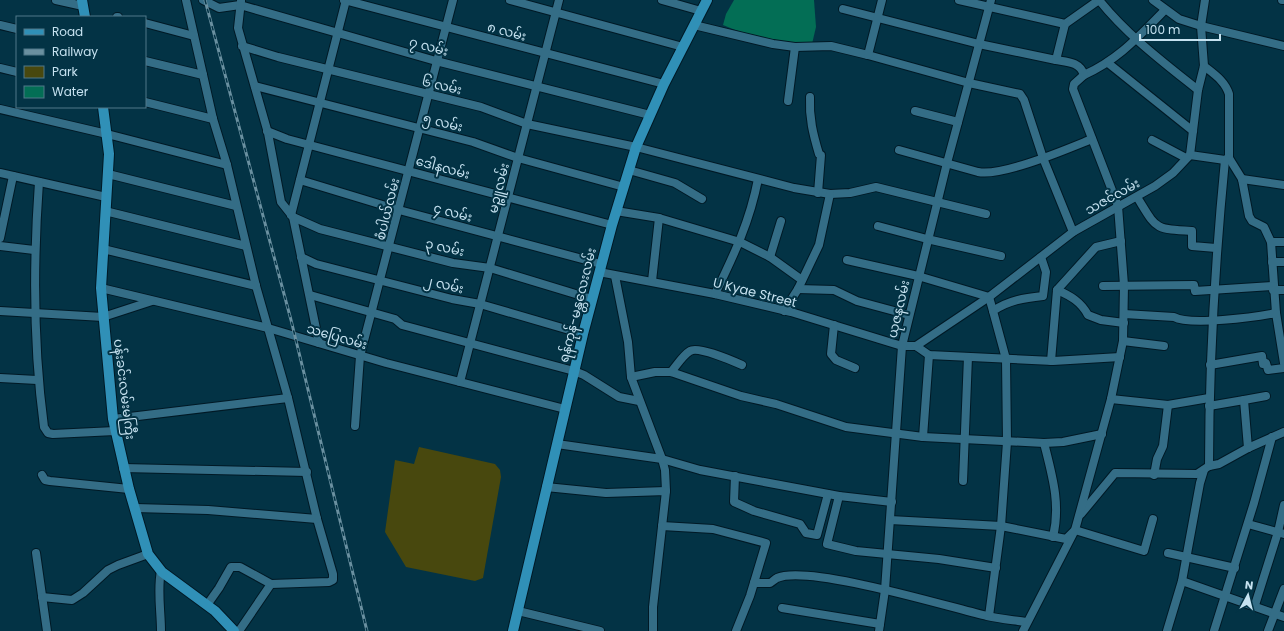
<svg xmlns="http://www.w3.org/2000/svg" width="1284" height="631" font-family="Poppins,'Noto Sans Myanmar',sans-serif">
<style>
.green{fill:#48480e}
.water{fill:#036e55}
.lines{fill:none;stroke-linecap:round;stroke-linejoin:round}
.minor-casing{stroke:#001925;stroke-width:10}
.major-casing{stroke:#001925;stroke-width:12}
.minor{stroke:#346d86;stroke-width:8}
.major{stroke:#3090b7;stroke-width:10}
.rail-casing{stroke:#6a90a0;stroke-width:3}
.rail{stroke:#033345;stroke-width:1.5;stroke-dasharray:4.5;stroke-linecap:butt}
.labels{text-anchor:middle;stroke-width:4;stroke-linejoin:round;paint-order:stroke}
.street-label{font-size:13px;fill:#c6e2f0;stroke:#033345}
</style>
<rect width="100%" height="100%" fill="#033345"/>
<path class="green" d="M 419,447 L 495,464 L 500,470 L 501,477 L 483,578 L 475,581 L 406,567 L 385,532 L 395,460 L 414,464 Z"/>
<path class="water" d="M 734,0 L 814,0 L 816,27 L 812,44 C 782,42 750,37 723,25 L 726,14 Z"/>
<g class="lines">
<defs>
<g id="minor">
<path d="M 56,0 L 83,6"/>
<path d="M 186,0 L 213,119 L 227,165 L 256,286 L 288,398 L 317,519 L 333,574 L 333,580 L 329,582 L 271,584 L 239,631"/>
<path d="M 203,0 L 219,8 L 240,5 L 436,61 L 650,115"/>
<path d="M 344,0 L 664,84"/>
<path d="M 510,0 L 683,47"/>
<path d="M 662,0 L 701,11"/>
<path d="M 959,0 L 1065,24 L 1099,0"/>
<path d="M 1099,0 C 1127,35 1163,62 1198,90"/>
<path d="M 1153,0 L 1179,19 L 1201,26 L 1284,46"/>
<path d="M 1282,0 L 1284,0"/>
<path d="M 241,1 L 238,28 L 268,133 L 281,202 L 293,217 L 319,343"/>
<path d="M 843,9 L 979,44 L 1056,60"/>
<path d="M 117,17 L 118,17"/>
<path d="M 145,23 L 194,36"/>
<path d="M 0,25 L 17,29"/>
<path d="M 694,25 L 773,44 L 795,47 L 831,46 L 868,55 L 969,83 L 1020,94 L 1024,100 L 1043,158 L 1073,232"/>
<path d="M 242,46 L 278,57 L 481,107 L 527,124 L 636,147 L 794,188 L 830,194 L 850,193 L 876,187 L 986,214"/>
<path d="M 868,55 L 882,0"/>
<path d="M 145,61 L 203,75"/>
<path d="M 1108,63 L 1193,131"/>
<path d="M 1204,66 C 1214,74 1225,81 1229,94 L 1229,158 L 1242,179 L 1249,216 L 1252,221 L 1264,227 L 1271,242"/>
<path d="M 0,68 L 17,72"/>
<path d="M 1084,75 C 1119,59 1138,37 1165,10"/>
<path d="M 255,86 L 473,142 L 518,158 L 624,187"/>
<path d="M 810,97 C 809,118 813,134 819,154 L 821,155 L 818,193"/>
<path d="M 788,101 L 795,47"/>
<path d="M 145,102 L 213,119"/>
<path d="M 0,109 L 107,134 L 227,165"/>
<path d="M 915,111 L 958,122"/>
<path d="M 267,131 L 287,139 L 612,225"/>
<path d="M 1152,140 L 1186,158"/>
<path d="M 899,150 L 978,172 C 1002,177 1067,149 1092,139"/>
<path d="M 1190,155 L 1225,160 L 1228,158"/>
<path d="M 629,170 L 675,183 L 702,199"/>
<path d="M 0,173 L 106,197"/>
<path d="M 108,174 L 236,206"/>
<path d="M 1242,179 L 1284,185"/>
<path d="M 300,180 L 399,210 L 601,264"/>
<path d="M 39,182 C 33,265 33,345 44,427 L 48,433 L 53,434 L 115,431"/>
<path d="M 1137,197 C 1157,229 1153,229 1192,231 L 1192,246 L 1216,248"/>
<path d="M 105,211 L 246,246"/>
<path d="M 616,211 L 659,218 L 740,242 L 770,257 L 802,280"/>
<path d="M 291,215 L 346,0"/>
<path d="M 293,217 L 320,229 L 453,263 L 490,268 L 592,299"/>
<path d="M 878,226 L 927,239 L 1001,256"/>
<path d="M 0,238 L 13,176"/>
<path d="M 1284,242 L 1271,242 L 1276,313 L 1284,363"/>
<path d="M 0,246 L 34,250"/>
<path d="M 103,249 L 256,286"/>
<path d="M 301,257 L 316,264 L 452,299 L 480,304 L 583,334"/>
<path d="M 770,257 L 781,221"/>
<path d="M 847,260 L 918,276 L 989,297 L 993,311"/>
<path d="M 1272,262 L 1284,262"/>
<path d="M 599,272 L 715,294 L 791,312 L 902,346 L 916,346 L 929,355 L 1053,361 L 1120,357"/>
<path d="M 615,276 L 628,342 L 631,377 L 662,459 L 665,470 L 666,491"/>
<path d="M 652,281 L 659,218"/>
<path d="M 1103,286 L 1194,285 L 1195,291 L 1273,286"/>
<path d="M 101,288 L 268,328 L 386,363 L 565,409"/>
<path d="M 798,289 L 834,290 L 857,301 L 909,315"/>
<path d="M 1057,290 C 1071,296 1081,302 1088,315 L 1101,320 L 1124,323"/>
<path d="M 1273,290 L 1284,290"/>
<path d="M 715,294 C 734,255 750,221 758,179"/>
<path d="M 310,295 L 395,319 L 402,325 L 574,371 L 584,375 L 619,397 L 639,401"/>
<path d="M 0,311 L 103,317 L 152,301"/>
<path d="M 784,311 L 798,289 L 819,245 L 830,194"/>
<path d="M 1124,314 L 1174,317 C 1190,326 1255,317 1276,313"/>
<path d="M 834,325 L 831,354 L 836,360 L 855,368"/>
<path d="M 1123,341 L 1164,346"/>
<path d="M 916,346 L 989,297 L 1073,232 L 1155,186 L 1173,173 L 1190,155 L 1198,90 L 1204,66 L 1201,26 L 1205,0"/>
<path d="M 1051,361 L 1057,290 L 1096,247 L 1121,241"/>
<path d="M 1210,365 L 1262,356 L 1263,364 L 1266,363 L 1268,370 L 1284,368"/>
<path d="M 671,372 C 677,365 683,355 690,351 C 698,346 733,361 742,365"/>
<path d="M 631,377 L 655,372 L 671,372 L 741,396 L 776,404 L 846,427 L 923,437 L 1044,443 L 1063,442 L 1102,434"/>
<path d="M 0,378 L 37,380"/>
<path d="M 460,382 L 559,0"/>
<path d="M 1111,399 L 1168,405 L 1209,398"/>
<path d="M 1209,406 L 1244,400"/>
<path d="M 113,419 L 288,398"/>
<path d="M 355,426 L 360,356 L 453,0"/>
<path d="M 923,437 L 929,355"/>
<path d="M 1044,443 C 1052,475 1061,504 1053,537"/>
<path d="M 557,444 L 662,459 L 700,470 L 839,496 L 892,502"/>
<path d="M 1248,448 L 1244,400 L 1266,396"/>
<path d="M 1209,466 C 1209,364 1215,262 1225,160"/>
<path d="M 123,468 L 307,472"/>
<path d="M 42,475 L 45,480 L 50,481 L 129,489"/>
<path d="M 1154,475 L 1157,459 L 1163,446 L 1168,405"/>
<path d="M 735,476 L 734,502 L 754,511 L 800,524 L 806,533 L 817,535 L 828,494"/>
<path d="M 963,481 L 968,357"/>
<path d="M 546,487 L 606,493 L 666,491 L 653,607 L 653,631"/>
<path d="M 839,496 L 827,544 L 856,551 L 939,559 L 996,568"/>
<path d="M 135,508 L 208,510 L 317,519"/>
<path d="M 1081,514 L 1115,473 L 1197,474 L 1209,466 L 1219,464 L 1248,448 L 1284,432"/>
<path d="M 890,520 L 1001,526 L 1066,539 L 1075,530 L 1144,551 L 1153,519"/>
<path d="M 1248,524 L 1284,534"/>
<path d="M 662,526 L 713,529 L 766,543 L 750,596 L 736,631"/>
<path d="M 36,553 L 47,631"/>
<path d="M 1168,553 L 1235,568"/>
<path d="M 161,571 C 157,589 161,612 161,631"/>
<path d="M 1182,581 L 1284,617"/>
<path d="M 754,583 L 770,583 C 772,582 775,579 777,578 C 808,564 949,607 987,616 C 1000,619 1013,620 1026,622"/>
<path d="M 42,597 L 72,600 L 83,593 L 108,570 L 118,565 L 148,554"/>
<path d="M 207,605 L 219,588 L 231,567 L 240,567 L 271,584"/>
<path d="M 1255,605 L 1278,532 L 1284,505"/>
<path d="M 782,608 L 880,624"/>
<path d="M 518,611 L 600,631"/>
<path d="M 989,616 L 1001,526 L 1007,442 L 1006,359 L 993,311 C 1009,300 1025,298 1043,296 L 1046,272 L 1041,257"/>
<path d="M 879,631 L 885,590 L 902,346 L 947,163 L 991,0"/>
<path d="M 1023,631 L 1075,530 L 1111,399 L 1123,341 L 1124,285 L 1118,206 L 1073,89 L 1074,84 L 1084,75 C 1080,62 1068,62 1056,60 L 1065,24"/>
<path d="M 1167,631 L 1182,581 L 1200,483 L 1204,470"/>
<path d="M 1214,631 L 1254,503 L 1272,437"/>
<path d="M 1268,631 L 1284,589"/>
</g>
<g id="major">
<path d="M 82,0 L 85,17"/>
<path d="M 103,107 L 109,154 L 101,288 L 113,419 L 129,489 L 148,554 L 162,572 L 215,611 L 234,631"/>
<path d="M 513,631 L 583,334 L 612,225 L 636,147 L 664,84 L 707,0"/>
</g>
</defs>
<use href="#minor" class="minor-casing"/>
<use href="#major" class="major-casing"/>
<use href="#minor" class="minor"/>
<use href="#major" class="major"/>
<defs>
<path id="rail" d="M 205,0 L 291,320 L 367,631"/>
</defs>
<use href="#rail" class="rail-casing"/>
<use href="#rail" class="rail"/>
</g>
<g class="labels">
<g class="street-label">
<text transform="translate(507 31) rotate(15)" y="5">၈ လမ်း</text>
<text transform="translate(429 46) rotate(15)" y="5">၇ လမ်း</text>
<text transform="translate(442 85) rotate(13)" y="5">၆ လမ်း</text>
<text transform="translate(443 122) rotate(14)" y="5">၅ လမ်း</text>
<text transform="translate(443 167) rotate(15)" y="5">ဒေါနလမ်း</text>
<text transform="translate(498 188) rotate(-76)" y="5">မဉ္ဇူလမ်း</text>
<text transform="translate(1112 196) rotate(-29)" y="5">သဇင်လမ်း</text>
<text transform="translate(387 209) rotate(-76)" y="5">စံပါယ်လမ်း</text>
<text transform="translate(453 212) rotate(15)" y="5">၄ လမ်း</text>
<text transform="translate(445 247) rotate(13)" y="5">၃ လမ်း</text>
<text transform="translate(444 284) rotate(13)" y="5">၂ လမ်း</text>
<text transform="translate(755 292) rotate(14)" y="5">U Kyae Street</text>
<text transform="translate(577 305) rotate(-76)" y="5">ရန်ကုန်-မန္တလေးလမ်း</text>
<text transform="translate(898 309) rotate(-77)" y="5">ယုဇနလမ်း</text>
<text transform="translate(337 336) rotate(16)" y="5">သပြေလမ်း</text>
<text transform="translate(125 389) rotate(83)" y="5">ပန်းခင်းလမ်းမကြီး</text>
</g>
</g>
<rect x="16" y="16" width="130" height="92" fill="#033345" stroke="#517989"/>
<rect x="24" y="29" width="20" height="6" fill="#3090b7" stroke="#517989"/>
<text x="52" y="36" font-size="12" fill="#c6e2f0">Road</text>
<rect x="24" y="49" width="20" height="6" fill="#6a90a0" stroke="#517989"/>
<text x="52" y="56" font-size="12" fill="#c6e2f0">Railway</text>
<rect x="24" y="66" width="20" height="12" fill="#48480e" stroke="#517989"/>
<text x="52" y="76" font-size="12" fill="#c6e2f0">Park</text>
<rect x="24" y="86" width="20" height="12" fill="#036e55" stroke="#517989"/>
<text x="52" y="96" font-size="12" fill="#c6e2f0">Water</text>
<g transform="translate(1248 595) rotate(7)" stroke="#033345" stroke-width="3" paint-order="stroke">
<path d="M0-3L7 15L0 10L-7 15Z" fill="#c6e2f0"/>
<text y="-6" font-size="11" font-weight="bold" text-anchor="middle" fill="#c6e2f0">N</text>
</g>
<path d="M1140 34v6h80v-6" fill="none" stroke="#c6e2f0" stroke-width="2"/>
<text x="1146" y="34" font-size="12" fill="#c6e2f0" stroke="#033345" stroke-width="3" paint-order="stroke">100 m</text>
</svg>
